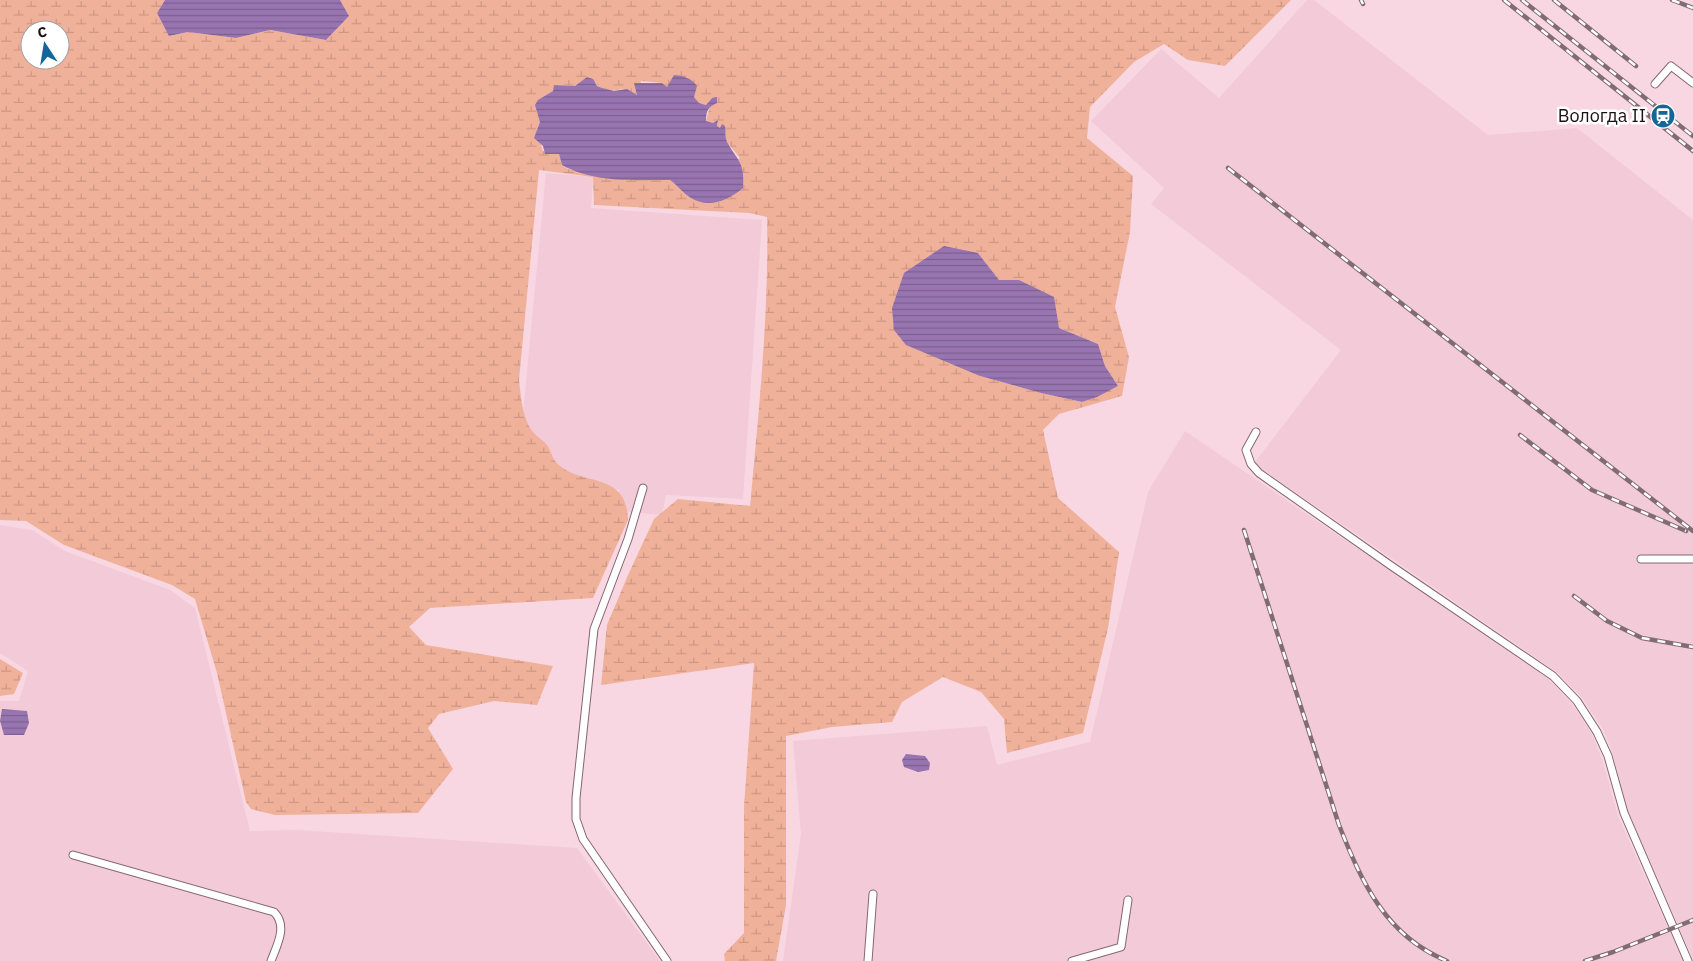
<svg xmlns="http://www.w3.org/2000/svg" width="1693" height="961" font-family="'IBM Plex Sans',sans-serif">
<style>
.built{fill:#f3cad8}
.wetland{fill:url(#wetland-marsh);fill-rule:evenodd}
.water{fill:url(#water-rules)}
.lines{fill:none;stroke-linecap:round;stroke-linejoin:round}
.street-casing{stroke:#846771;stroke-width:9}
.street{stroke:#fff;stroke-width:7}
.rail-casing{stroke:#826c74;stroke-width:4.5}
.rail{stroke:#fff;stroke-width:2.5;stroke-dasharray:8;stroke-linecap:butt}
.labels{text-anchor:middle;stroke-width:5;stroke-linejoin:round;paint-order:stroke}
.poi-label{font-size:18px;fill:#1b1014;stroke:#fff;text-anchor:end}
</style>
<defs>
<pattern id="wetland-marsh" width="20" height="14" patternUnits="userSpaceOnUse" patternTransform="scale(1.25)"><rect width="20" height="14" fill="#f0b19a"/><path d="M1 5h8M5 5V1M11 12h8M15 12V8" fill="none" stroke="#cd9784"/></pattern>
<pattern id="water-rules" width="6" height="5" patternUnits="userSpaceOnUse" patternTransform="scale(1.25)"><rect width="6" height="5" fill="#9875b1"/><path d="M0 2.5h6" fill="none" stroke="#7b5f8f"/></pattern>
</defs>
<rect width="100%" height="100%" fill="#f8d7e2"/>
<g class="built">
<path d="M 1307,0 L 1314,0 L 1488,135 L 1577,128 L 1693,220 L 1693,959 L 1628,812 L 1613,754 L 1603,729 L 1582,698 L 1558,673 L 1262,469 L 1255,462 L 1341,350 L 1151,204 L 1164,188 L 1091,121 L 1161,49 L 1219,98 Z"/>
<path d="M 546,173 L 593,177 L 591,208 L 762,220 L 743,499 L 666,495 L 662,515 L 619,511 L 619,490 L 517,477 Z"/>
<path d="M 1185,431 L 1550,680 L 1573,705 L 1592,734 L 1602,759 L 1618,816 L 1683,961 L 783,961 L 801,834 L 793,741 L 987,726 L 997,765 L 1090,742 L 1148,492 Z"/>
<path d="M 0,525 L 32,530 L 65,551 L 170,590 L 195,608 L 250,831 L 297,830 L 577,848 L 660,961 L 0,961 L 0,701 L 19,701 L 28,671 L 0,653 Z"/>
</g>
<g class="wetland">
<path d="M 0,0 L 165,0 L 157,13 L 170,36 L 188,32 L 236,38 L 270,30 L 326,40 L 349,16 L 340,0 L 1291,0 L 1225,66 L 1188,60 L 1164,44 L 1134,62 L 1090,107 L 1087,138 L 1133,176 L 1130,232 L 1115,307 L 1129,357 L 1122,396 L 1059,414 L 1043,430 L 1058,498 L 1119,552 L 1108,628 L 1083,733 L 1007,753 L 1004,719 L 981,692 L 943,677 L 902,702 L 892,722 L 832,727 L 786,736 L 786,905 L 776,961 L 725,961 L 724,954 L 744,933 L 744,807 L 754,663 L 601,685 L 607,625 L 628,575 L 654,519 L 678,499 L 750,506 C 759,410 769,313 767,217 L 749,213 L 594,205 L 593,177 L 539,170 L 519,380 C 521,396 522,418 533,432 C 537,437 543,440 547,445 C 551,450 552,458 556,462 C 579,488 627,469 628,520 L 593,598 L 430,608 L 409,627 L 426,645 L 553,666 L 537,705 L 494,701 L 439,714 L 428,728 L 453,769 L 418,813 L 275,815 L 251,809 L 246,802 L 217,673 L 195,599 L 172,585 L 64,545 L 26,521 L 0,520 ZM 30,30 L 60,30 L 60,60 L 30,60 ZM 587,78 L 592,79 C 599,90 610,93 622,89 L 638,95 L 641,81 L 662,83 L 667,87 L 672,82 L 694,92 L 694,97 L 699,103 L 706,105 L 712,98 L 706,121 L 713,123 L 718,121 L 717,126 L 726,133 L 726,141 L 740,158 L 680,187 L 670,180 L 624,179 L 568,169 L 562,165 L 559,154 L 543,151 L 537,132 L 540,122 L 538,101 L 553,91 L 555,85 L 575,86 ZM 978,253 L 999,280 L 1019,280 L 1059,328 L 1098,344 L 1105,366 L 1118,386 L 1082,402 L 1041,393 L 980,376 Z"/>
<path d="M 0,659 L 23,673 L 14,694 L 0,696 Z"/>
</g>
<g class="water">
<path d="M 165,0 L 340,0 L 349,16 L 326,40 L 270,30 L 236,38 L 188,32 L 169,36 L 157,13 Z"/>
<path d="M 674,75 C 684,76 691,78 697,86 L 694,97 L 699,103 L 706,105 L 712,98 L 717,97 L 717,103 C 708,107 706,111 706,121 L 713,123 L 718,120 L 717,126 L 720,128 L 722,124 L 725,126 C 726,131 725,138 727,142 C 738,161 745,163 743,188 C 729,200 709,209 691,198 C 684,194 677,185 670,180 C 635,180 594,183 562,165 L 559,154 L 545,154 L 543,146 L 534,138 L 540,122 L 535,105 L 538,100 L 553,91 L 554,85 L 575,86 L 587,77 L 593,79 L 597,86 L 602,88 L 614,91 L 627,89 L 637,95 L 634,83 L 662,83 L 667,87 Z"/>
<path d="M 944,246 L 978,253 L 999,280 L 1019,280 L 1054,297 L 1059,328 L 1098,344 L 1105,366 L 1118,386 L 1097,397 L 1082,402 L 1041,393 L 980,376 L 906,345 L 894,330 L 892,308 L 904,273 Z"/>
<path d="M 2,709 L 27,711 L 29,723 L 24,735 L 4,735 L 0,721 Z"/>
<path d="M 906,754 L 925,756 L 930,763 L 929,770 L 918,772 L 904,767 L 902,760 Z"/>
</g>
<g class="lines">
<defs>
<g id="street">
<path d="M 1655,84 L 1671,66 L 1693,83"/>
<path d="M 1256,432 L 1246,450 L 1251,464 L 1259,473 L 1390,565 L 1553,676 L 1577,701 L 1597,732 L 1608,756 L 1624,813 L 1688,961"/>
<path d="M 643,488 L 628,539 L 594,629 L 576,798 L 576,819 L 583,839 L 667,961"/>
<path d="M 1641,559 L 1693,559"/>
<path d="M 73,855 L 274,912 C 288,926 277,945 271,961"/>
<path d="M 868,961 L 873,894"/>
<path d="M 1072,961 L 1121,947 L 1128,900"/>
</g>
</defs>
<use href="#street" class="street-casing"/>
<use href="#street" class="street"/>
<defs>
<g id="rail">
<path d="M 1361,0 L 1363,4"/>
<path d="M 1504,0 L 1693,151"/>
<path d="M 1522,0 L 1693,136"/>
<path d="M 1554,0 L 1636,66"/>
<path d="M 1672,0 L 1693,8"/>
<path d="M 1228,168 L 1693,531"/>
<path d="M 1520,435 L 1592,490 L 1686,531"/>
<path d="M 1244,530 L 1339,825 C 1362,883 1386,936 1447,961"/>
<path d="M 1574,596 L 1607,621 L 1642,638 L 1693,647"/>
<path d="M 1585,961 L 1613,952 L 1693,920"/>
</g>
</defs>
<use href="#rail" class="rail-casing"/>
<use href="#rail" class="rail"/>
</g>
<defs>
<symbol id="station-disc" viewBox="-11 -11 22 22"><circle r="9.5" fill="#146698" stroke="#fff"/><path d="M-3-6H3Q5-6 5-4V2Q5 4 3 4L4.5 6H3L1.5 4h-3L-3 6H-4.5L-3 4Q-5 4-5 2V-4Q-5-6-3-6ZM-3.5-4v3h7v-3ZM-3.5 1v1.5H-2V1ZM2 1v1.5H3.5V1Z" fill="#fff"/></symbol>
</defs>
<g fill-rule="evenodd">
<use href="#station-disc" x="1649" y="102" width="28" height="28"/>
</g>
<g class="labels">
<g class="poi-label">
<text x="1646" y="122">Вологда II</text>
</g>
</g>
<g transform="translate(45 45) rotate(348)"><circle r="24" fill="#ffffff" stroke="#a49fa1"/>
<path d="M0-4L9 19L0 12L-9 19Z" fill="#146698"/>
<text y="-8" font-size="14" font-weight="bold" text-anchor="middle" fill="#1b1014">С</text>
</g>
</svg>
